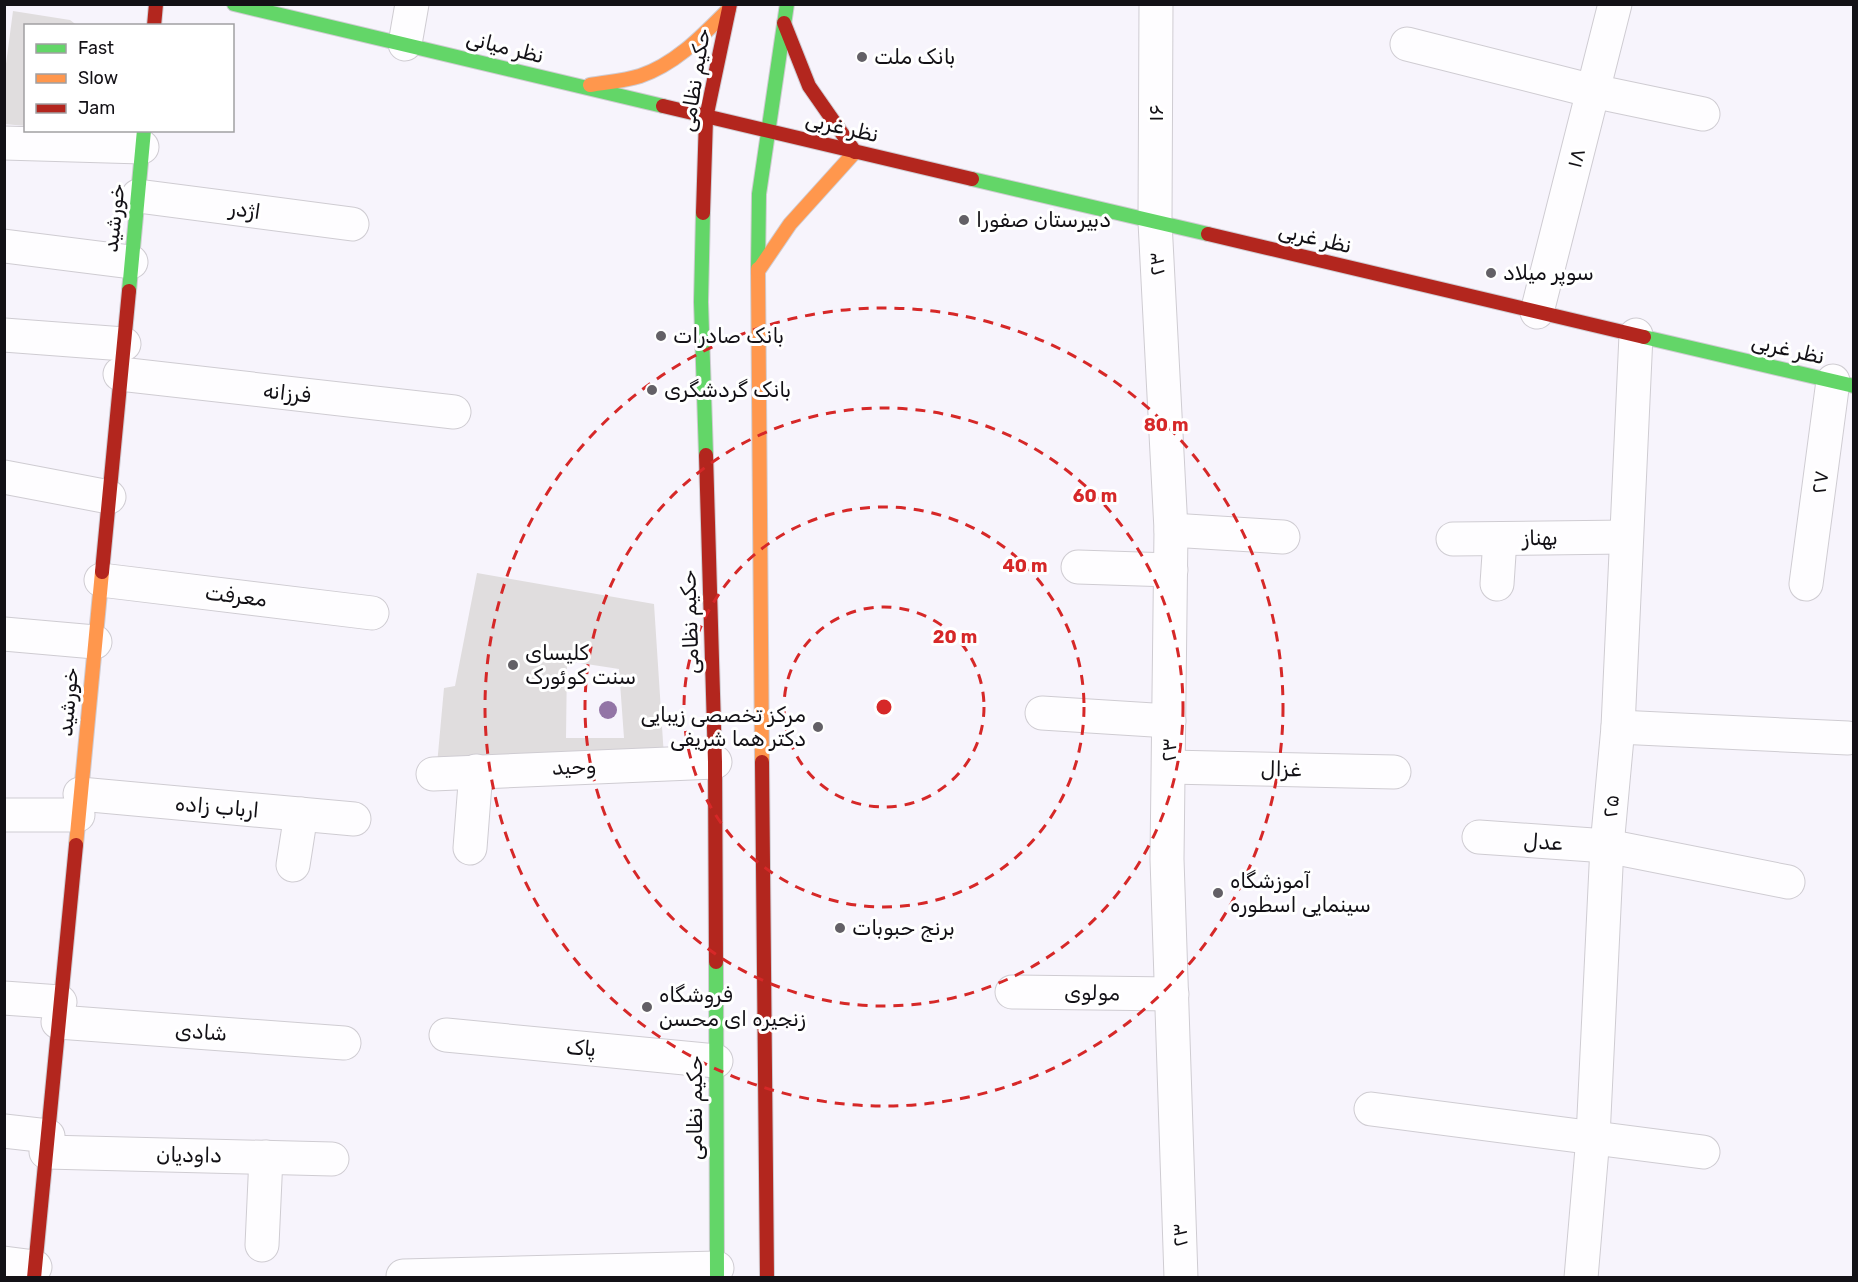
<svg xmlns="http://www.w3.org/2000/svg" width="1858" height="1282" font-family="Rubik,'Noto Naskh Arabic',sans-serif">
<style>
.building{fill:#e0ddde;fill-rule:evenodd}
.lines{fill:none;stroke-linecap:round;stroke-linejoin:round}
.street-casing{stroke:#cfccd2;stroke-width:35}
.fast-casing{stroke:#cfccd2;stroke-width:16}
.slow-casing{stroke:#cfccd2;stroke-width:16}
.jam-casing{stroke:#cfccd2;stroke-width:16}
.street{stroke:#fefdff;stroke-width:33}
.fast{stroke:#63d668;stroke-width:14}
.slow{stroke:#ff974d;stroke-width:14}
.jam{stroke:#b3261e;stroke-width:14}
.tree{fill:#9375a6}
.ring{fill:none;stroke:#d62828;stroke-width:3;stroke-dasharray:10 8}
.poi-dot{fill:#636066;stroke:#fff;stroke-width:2}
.labels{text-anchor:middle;stroke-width:6;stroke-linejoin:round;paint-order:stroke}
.street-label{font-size:21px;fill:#131116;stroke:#fff}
.poi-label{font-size:21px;fill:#131116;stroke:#fff;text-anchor:start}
.centre{fill:#d62828;stroke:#fff;stroke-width:3}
.ring-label{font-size:18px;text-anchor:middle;font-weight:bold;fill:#d62828;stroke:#fff;stroke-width:6;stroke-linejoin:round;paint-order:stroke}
</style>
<rect width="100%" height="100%" fill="#f7f4fc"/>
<g class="building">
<path d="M 13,11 L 70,20 L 78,26 L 26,26 L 26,126 L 4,124 L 4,79 Z"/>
<path d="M 477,573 L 654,604 L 664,757 L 437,765 L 444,688 L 455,686 ZM 567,661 L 619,669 L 624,738 L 566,738 Z"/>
</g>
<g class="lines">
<defs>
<g id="street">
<path d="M 1156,4 L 1155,222 L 1171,530 L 1167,859 L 1181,1278"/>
<path d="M 405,44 L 412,4"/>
<path d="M 1407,44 L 1593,91 L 1703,114"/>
<path d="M 4,143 L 142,147"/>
<path d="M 138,196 L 352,224"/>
<path d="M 4,246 L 131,262"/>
<path d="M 1537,312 L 1615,4"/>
<path d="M 4,335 L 124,344"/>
<path d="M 120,374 L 454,412"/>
<path d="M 4,477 L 109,497"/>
<path d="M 1171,530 L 1283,537"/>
<path d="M 1453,539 L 1626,537"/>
<path d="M 1078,567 L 1171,570"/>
<path d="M 101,580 L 372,613"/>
<path d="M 1497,584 L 1500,539"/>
<path d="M 1806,584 L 1833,381"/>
<path d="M 4,634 L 95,642"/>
<path d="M 1042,713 L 1169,721"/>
<path d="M 1618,727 L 1848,738"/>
<path d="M 1169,767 L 1394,772"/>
<path d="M 433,774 L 715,762"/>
<path d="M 80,794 L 354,819"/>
<path d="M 4,815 L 78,815"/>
<path d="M 1479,837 L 1607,846 L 1788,882"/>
<path d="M 470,848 L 476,771"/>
<path d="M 293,865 L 301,814"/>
<path d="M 1012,992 L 1172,994"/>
<path d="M 4,998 L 60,1002"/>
<path d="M 58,1022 L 344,1043"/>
<path d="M 446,1035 L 716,1061"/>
<path d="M 1371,1109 L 1703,1152"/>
<path d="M 4,1131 L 48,1136"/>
<path d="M 46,1152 L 332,1159"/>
<path d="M 262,1245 L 266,1157"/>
<path d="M 4,1263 L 35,1267"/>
<path d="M 403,1276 L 717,1268"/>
<path d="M 1581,1278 L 1593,1137 L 1607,846 L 1618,727 L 1636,335"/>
</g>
<g id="fast">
<path d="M 234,4 L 663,106"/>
<path d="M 972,179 L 1208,234"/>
<path d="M 703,213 L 701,302 L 706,455"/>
<path d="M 758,269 L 759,194 L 787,4"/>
<path d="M 129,291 L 144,130"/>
<path d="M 1644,337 L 1854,386"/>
<path d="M 716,962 L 717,1278"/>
</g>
<g id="slow">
<path d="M 590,85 C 607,82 624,81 640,76 C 676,64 703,35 729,9"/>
<path d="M 758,269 L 762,762"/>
<path d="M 758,271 L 790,224 L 855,152"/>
<path d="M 76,845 L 102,572"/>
</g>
<g id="jam">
<path d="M 784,23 L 809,86 L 855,152"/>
<path d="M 154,26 L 156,4"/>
<path d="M 663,106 L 972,179"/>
<path d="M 703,213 L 706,118 L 730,4"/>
<path d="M 1208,234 L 1644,337"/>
<path d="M 706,455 L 715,762 L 716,962"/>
<path d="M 102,572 L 129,291"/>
<path d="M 762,762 L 767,1278"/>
<path d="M 34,1278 L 76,845"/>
</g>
</defs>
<use href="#street" class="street-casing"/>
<use href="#fast" class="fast-casing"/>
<use href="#slow" class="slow-casing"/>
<use href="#jam" class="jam-casing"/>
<use href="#street" class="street"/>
<use href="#fast" class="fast"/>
<use href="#slow" class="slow"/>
<use href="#jam" class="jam"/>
</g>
<circle class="tree" cx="608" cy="710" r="9"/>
<g class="ring">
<circle cx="884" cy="707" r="100"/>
<circle cx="884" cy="707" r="200"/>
<circle cx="884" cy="707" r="299"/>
<circle cx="884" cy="707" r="399"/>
</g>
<g class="poi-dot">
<circle cx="862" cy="57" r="6"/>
<circle cx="964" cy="220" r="6"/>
<circle cx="1491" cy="273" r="6"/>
<circle cx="661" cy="336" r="6"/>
<circle cx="652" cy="390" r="6"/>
<circle cx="513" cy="665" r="6"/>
<circle cx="818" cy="727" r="6"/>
<circle cx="1218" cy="893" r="6"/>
<circle cx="840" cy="928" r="6"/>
<circle cx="647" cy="1007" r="6"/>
</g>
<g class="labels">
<g class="street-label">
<text transform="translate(505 47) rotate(14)" y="7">نظر میانی</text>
<text transform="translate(695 80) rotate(-81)" y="7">حکیم نظامی</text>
<text transform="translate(1156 113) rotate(-90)" y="7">۱۶</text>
<text transform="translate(842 127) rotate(13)" y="7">نظر غربی</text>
<text transform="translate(1576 158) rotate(-76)" y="7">۱۸</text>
<text transform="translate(245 210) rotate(8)" y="7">اژدر</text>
<text transform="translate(114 218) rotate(-84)" y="7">خورشید</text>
<text transform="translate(1315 238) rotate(13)" y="7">نظر غربی</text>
<text transform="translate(1157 264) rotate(-93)" y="7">۲۳</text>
<text transform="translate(1788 349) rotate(13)" y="7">نظر غربی</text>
<text transform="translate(287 393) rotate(6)" y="7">فرزانه</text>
<text transform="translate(1820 482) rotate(-82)" y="7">۲۷</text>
<text transform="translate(1540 538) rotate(-1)" y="7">بهناز</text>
<text transform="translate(236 596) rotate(7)" y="7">معرفت</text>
<text transform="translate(690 622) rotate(-92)" y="7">حکیم نظامی</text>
<text transform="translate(68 702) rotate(-85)" y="7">خورشید</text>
<text transform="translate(1169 750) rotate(-89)" y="7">۲۳</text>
<text transform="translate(574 767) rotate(-2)" y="7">وحید</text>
<text transform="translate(1281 769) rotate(1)" y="7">غزال</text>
<text transform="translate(1611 806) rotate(-84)" y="7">۲۵</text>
<text transform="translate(217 807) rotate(5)" y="7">ارباب زاده</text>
<text transform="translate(1543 842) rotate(4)" y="7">عدل</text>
<text transform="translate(1092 993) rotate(1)" y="7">مولوی</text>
<text transform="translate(201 1032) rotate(4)" y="7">شادی</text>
<text transform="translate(581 1048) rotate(5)" y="7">پاک</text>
<text transform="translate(695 1108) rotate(-90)" y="7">حکیم نظامی</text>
<text transform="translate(189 1155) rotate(1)" y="7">داودیان</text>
<text transform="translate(1180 1235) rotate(-92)" y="7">۲۳</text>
</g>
<g class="poi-label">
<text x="874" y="64">بانک ملت</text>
<text x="976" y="227">دبیرستان صفورا</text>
<text x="1503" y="280">سوپر میلاد</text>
<text x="673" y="343">بانک صادرات</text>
<text x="664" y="397">بانک گردشگری</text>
<text x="525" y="660">کلیسای<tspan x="525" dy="24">سنت کوئورک</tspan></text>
<text x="806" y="722" text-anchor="end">مرکز تخصصی زیبایی<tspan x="806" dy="24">دکتر هما شریفی</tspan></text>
<text x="1230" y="888">آموزشگاه<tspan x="1230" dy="24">سینمایی اسطوره</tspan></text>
<text x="852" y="935">برنج حبوبات</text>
<text x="659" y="1002">فروشگاه<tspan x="659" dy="24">زنجیره ای محسن</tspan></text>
</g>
</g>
<circle cx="884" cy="707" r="9" class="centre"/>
<g class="ring-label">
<text x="1166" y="431">80 m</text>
<text x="1095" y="502">60 m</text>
<text x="1025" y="572">40 m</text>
<text x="955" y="643">20 m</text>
</g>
<rect width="1858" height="1282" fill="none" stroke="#131116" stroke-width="12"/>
<rect x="24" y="24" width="210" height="108" fill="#ffffff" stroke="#a1a0a2" stroke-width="1.5"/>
<rect x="36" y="44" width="30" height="9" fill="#63d668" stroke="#a1a0a2" stroke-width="1.5"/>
<text x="78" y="54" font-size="18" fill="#131116">Fast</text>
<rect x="36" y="74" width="30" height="9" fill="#ff974d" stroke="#a1a0a2" stroke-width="1.5"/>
<text x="78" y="84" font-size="18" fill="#131116">Slow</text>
<rect x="36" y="104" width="30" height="9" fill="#b3261e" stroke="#a1a0a2" stroke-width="1.5"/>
<text x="78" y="114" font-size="18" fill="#131116">Jam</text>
</svg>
